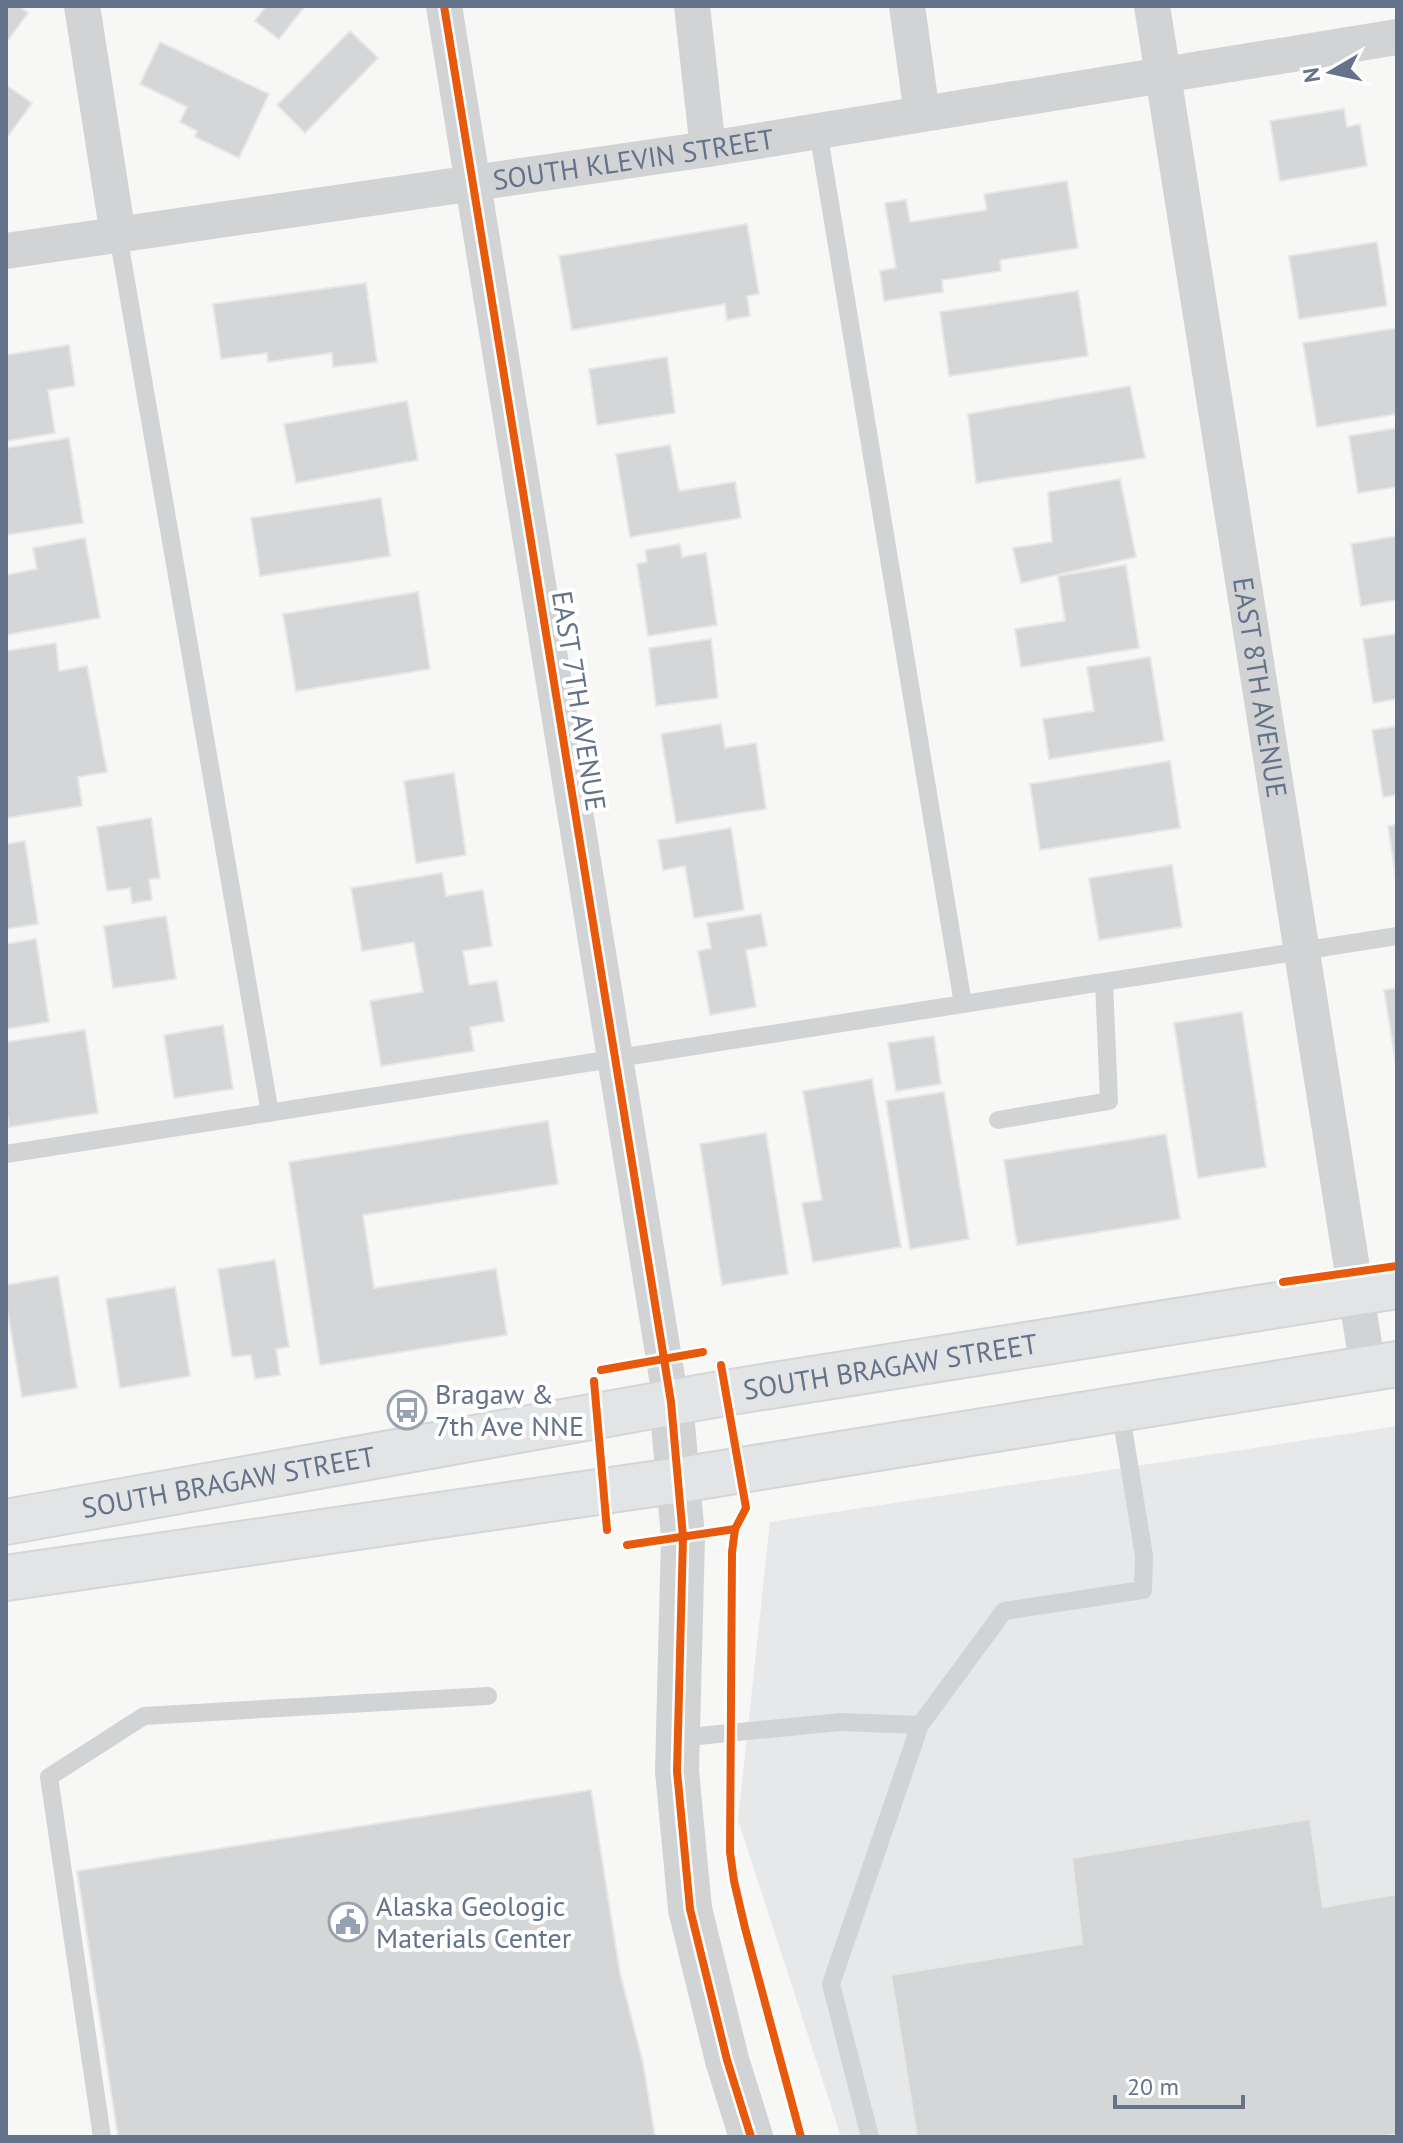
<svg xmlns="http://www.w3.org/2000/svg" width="1403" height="2143" font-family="'PT Sans',sans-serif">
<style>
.built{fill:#e7e8e9}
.building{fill:#d5d6d7;stroke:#e6e7e6;stroke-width:2}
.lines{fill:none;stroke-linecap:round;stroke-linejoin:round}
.secondary-casing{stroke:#d3d6d7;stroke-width:48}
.service{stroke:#d2d3d5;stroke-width:18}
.minor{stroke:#d2d3d5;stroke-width:36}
.tertiary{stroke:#d2d3d5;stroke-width:44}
.secondary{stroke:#e3e4e5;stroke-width:44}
.cycleway-casing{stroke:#fff;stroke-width:13}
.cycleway{stroke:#e8590c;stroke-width:8}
.labels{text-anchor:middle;stroke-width:8;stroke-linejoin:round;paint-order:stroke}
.street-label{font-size:28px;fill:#64738a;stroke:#fff}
.poi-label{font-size:28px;fill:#64738a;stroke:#fff;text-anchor:start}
</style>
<rect width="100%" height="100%" fill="#f7f8f6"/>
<path class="built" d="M 1397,1426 L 1397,2137 L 841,2137 L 738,1820 L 770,1522 Z"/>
<g class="building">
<path d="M 6,6 L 19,6 L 28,13 L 6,43 Z"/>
<path d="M 266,6 L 305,6 L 279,39 L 255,21 Z"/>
<path d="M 350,31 L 378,58 L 305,133 L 277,105 Z"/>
<path d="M 160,42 L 269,94 L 239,158 L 195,137 L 197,131 L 180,122 L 187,107 L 140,84 Z"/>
<path d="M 6,85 L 32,103 L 6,139 Z"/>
<path d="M 1344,109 L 1347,127 L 1360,124 L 1367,166 L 1280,181 L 1270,121 Z"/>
<path d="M 1067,181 L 1078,248 L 1000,260 L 1001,271 L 942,280 L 943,292 L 884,301 L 880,271 L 896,268 L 885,203 L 906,200 L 910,222 L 987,210 L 984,194 Z"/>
<path d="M 747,224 L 759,294 L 747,296 L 750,316 L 727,320 L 725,304 L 572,330 L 559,256 Z"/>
<path d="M 1377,242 L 1387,306 L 1299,319 L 1289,256 Z"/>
<path d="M 366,283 L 377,362 L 333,367 L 332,353 L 268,362 L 267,353 L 221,359 L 213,304 Z"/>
<path d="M 1078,291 L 1088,356 L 949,376 L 940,312 Z"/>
<path d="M 1397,328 L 1397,414 L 1317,427 L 1303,343 Z"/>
<path d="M 69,345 L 75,386 L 48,390 L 55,433 L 6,441 L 6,355 Z"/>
<path d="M 667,357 L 675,413 L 597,425 L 589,369 Z"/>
<path d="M 1130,386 L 1145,458 L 976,483 L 968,414 Z"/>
<path d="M 407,401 L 418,460 L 296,483 L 284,424 Z"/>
<path d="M 1397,428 L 1397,487 L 1358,493 L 1349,436 Z"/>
<path d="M 69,438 L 83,523 L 6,535 L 6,448 Z"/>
<path d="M 670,445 L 679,491 L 735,482 L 741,518 L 630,537 L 616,454 Z"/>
<path d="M 1120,479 L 1136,557 L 1021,583 L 1013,548 L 1052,542 L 1048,492 Z"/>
<path d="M 381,498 L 390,556 L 260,576 L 251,518 Z"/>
<path d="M 1397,536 L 1397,600 L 1361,606 L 1351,544 Z"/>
<path d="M 85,538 L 100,618 L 6,635 L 6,575 L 37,569 L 33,548 Z"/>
<path d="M 680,544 L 682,557 L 706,553 L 717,625 L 648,636 L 637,564 L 647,562 L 645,550 Z"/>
<path d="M 1126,565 L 1139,648 L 1021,667 L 1015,629 L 1065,621 L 1058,576 Z"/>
<path d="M 418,592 L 430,669 L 296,691 L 283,614 Z"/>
<path d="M 1397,634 L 1397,699 L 1373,703 L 1363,639 Z"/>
<path d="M 711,639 L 718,698 L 656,706 L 649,648 Z"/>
<path d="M 56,643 L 59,671 L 87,666 L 107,772 L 78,777 L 82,806 L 6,818 L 6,651 Z"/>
<path d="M 1150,657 L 1164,741 L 1049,759 L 1043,719 L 1094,711 L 1087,667 Z"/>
<path d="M 721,724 L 725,748 L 756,743 L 766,809 L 676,823 L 661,734 Z"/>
<path d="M 1397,726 L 1397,795 L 1383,797 L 1372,730 Z"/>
<path d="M 1170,761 L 1180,828 L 1040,850 L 1030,784 Z"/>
<path d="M 454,773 L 466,855 L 416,863 L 404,781 Z"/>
<path d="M 151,818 L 160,878 L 149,879 L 152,900 L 132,903 L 130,888 L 107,891 L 97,827 Z"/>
<path d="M 1397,825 L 1397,885 L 1388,826 Z"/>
<path d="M 731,828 L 744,910 L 694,918 L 685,866 L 663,870 L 658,840 Z"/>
<path d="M 25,841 L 38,924 L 6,929 L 6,844 Z"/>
<path d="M 1172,865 L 1182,927 L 1099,940 L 1089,878 Z"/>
<path d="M 442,873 L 446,896 L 483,890 L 492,946 L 463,951 L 469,985 L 497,981 L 504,1021 L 470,1027 L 474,1051 L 381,1066 L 370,1001 L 423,992 L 414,942 L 362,951 L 351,888 Z"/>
<path d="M 761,914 L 767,946 L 746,950 L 756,1007 L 710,1015 L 698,951 L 711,948 L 707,923 Z"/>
<path d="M 166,916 L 176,979 L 113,988 L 104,926 Z"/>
<path d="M 36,939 L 49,1022 L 6,1029 L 6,944 Z"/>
<path d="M 1397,988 L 1397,1070 L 1384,990 Z"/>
<path d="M 1242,1012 L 1266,1167 L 1198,1178 L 1174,1023 Z"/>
<path d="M 223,1025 L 233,1089 L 174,1098 L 164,1035 Z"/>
<path d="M 85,1030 L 98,1113 L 9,1127 L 6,1107 L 6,1042 Z"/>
<path d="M 934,1036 L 941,1084 L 896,1091 L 888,1043 Z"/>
<path d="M 872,1079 L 901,1247 L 813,1262 L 802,1203 L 822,1200 L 803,1091 Z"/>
<path d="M 944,1092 L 969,1239 L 910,1249 L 886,1101 Z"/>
<path d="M 548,1121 L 558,1184 L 363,1215 L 374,1288 L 496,1269 L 507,1335 L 320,1365 L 289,1162 Z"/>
<path d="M 766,1133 L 788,1274 L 722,1285 L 700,1144 Z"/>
<path d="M 1166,1134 L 1180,1219 L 1017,1245 L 1004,1160 Z"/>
<path d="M 275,1260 L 289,1347 L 276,1349 L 280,1375 L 255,1379 L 251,1355 L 232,1357 L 218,1269 Z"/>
<path d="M 58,1276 L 77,1388 L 22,1397 L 6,1302 L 6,1285 Z"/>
<path d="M 175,1287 L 190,1376 L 120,1388 L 106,1299 Z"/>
<path d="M 591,1790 L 620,1973 L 643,2063 L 655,2137 L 118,2137 L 77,1871 Z"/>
<path d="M 1310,1819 L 1323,1907 L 1397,1894 L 1397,2134 L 1376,2137 L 917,2137 L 891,1975 L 1082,1944 L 1072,1858 Z"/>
</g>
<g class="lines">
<defs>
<g id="secondary">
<path id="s3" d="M 6,1522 L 725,1393 L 1397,1286"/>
<path d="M 6,1578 L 680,1480 L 1397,1364"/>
</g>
</defs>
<use href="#secondary" class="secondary-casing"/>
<g class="service">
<path d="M 818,131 L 963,1004"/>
<path d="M 118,235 L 270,1113"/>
<path d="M 998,1120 L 1109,1101 L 1104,982"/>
<path d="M 6,1154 L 1397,936"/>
<path d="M 678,1738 L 840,1722 L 920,1725"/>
<path d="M 102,2137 L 49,1777 L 144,1716 L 488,1696"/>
<path d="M 870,2137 L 831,1984 L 920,1725 L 1004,1611 L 1143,1590 L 1144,1556 L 1120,1409"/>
</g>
<g class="minor">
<path d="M 82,6 L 118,235"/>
<path d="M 444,6 L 671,1402"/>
<path d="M 692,6 L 708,149"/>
<path d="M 907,6 L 922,114"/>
<path id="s1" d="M 1152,6 L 1368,1369"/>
<path id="s2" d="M 6,251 L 708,149 L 1397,37"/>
</g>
<path class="tertiary" d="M 671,1402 L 683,1537 L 677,1771 L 690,1909 L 727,2060 L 751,2137"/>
<use href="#secondary" class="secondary"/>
<defs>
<g id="cycleway">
<path d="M 444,6 L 671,1402 L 683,1537 L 677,1771 L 690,1909 L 727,2060 L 751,2137"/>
<path d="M 1283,1282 L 1397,1266"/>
<path d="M 721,1365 L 746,1508 L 735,1529 L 732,1552 L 730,1852 L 734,1881 L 745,1928 L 801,2137"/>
<path d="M 601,1370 L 703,1352"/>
<path d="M 594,1381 L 607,1530"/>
<path d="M 627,1545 L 735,1529"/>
</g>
</defs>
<use href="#cycleway" class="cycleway-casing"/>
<use href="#cycleway" class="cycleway"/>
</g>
<defs>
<symbol id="bus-ring" viewBox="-11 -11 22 22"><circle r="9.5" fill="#fff" stroke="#97a2b0" stroke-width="1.5"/><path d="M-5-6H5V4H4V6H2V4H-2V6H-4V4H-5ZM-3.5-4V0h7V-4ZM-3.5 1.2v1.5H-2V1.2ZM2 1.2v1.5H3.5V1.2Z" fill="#97a2b0"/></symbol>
<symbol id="civic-ring" viewBox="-11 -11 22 22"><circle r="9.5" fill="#fff" stroke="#97a2b0" stroke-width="1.5"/><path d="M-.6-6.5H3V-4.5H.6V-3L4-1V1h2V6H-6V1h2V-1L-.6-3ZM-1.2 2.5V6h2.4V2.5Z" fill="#97a2b0"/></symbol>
</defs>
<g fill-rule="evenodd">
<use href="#bus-ring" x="385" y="1388" width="44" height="44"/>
<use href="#civic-ring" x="326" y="1900" width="44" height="44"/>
</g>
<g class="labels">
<g class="street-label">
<text dy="10" stroke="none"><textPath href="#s2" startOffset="634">SOUTH KLEVIN STREET</textPath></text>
<text dy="10" stroke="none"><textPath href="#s1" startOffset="690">EAST 8TH AVENUE</textPath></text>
<text transform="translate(579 701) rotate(81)" y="10">EAST 7TH AVENUE</text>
<text dy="10" stroke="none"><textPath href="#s3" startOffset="898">SOUTH BRAGAW STREET</textPath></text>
<text dy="10" stroke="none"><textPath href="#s3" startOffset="226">SOUTH BRAGAW STREET</textPath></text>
</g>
<g class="poi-label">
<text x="435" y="1404">Bragaw &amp;<tspan x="435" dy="32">7th Ave NNE</tspan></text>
<text x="376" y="1916">Alaska Geologic<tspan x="376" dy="32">Materials Center</tspan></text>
</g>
</g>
<rect width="1403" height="2143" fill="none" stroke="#64738a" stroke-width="16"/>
<g transform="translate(1331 72) rotate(261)" stroke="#ffffff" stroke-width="6" paint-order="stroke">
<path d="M0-6L14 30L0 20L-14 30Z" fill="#64738a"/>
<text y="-12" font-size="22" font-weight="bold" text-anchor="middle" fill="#64738a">N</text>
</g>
<path d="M1115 2095v12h128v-12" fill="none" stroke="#64738a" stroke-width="4"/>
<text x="1127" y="2095" font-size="24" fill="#64738a" stroke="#ffffff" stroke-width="6" paint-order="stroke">20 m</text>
</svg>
